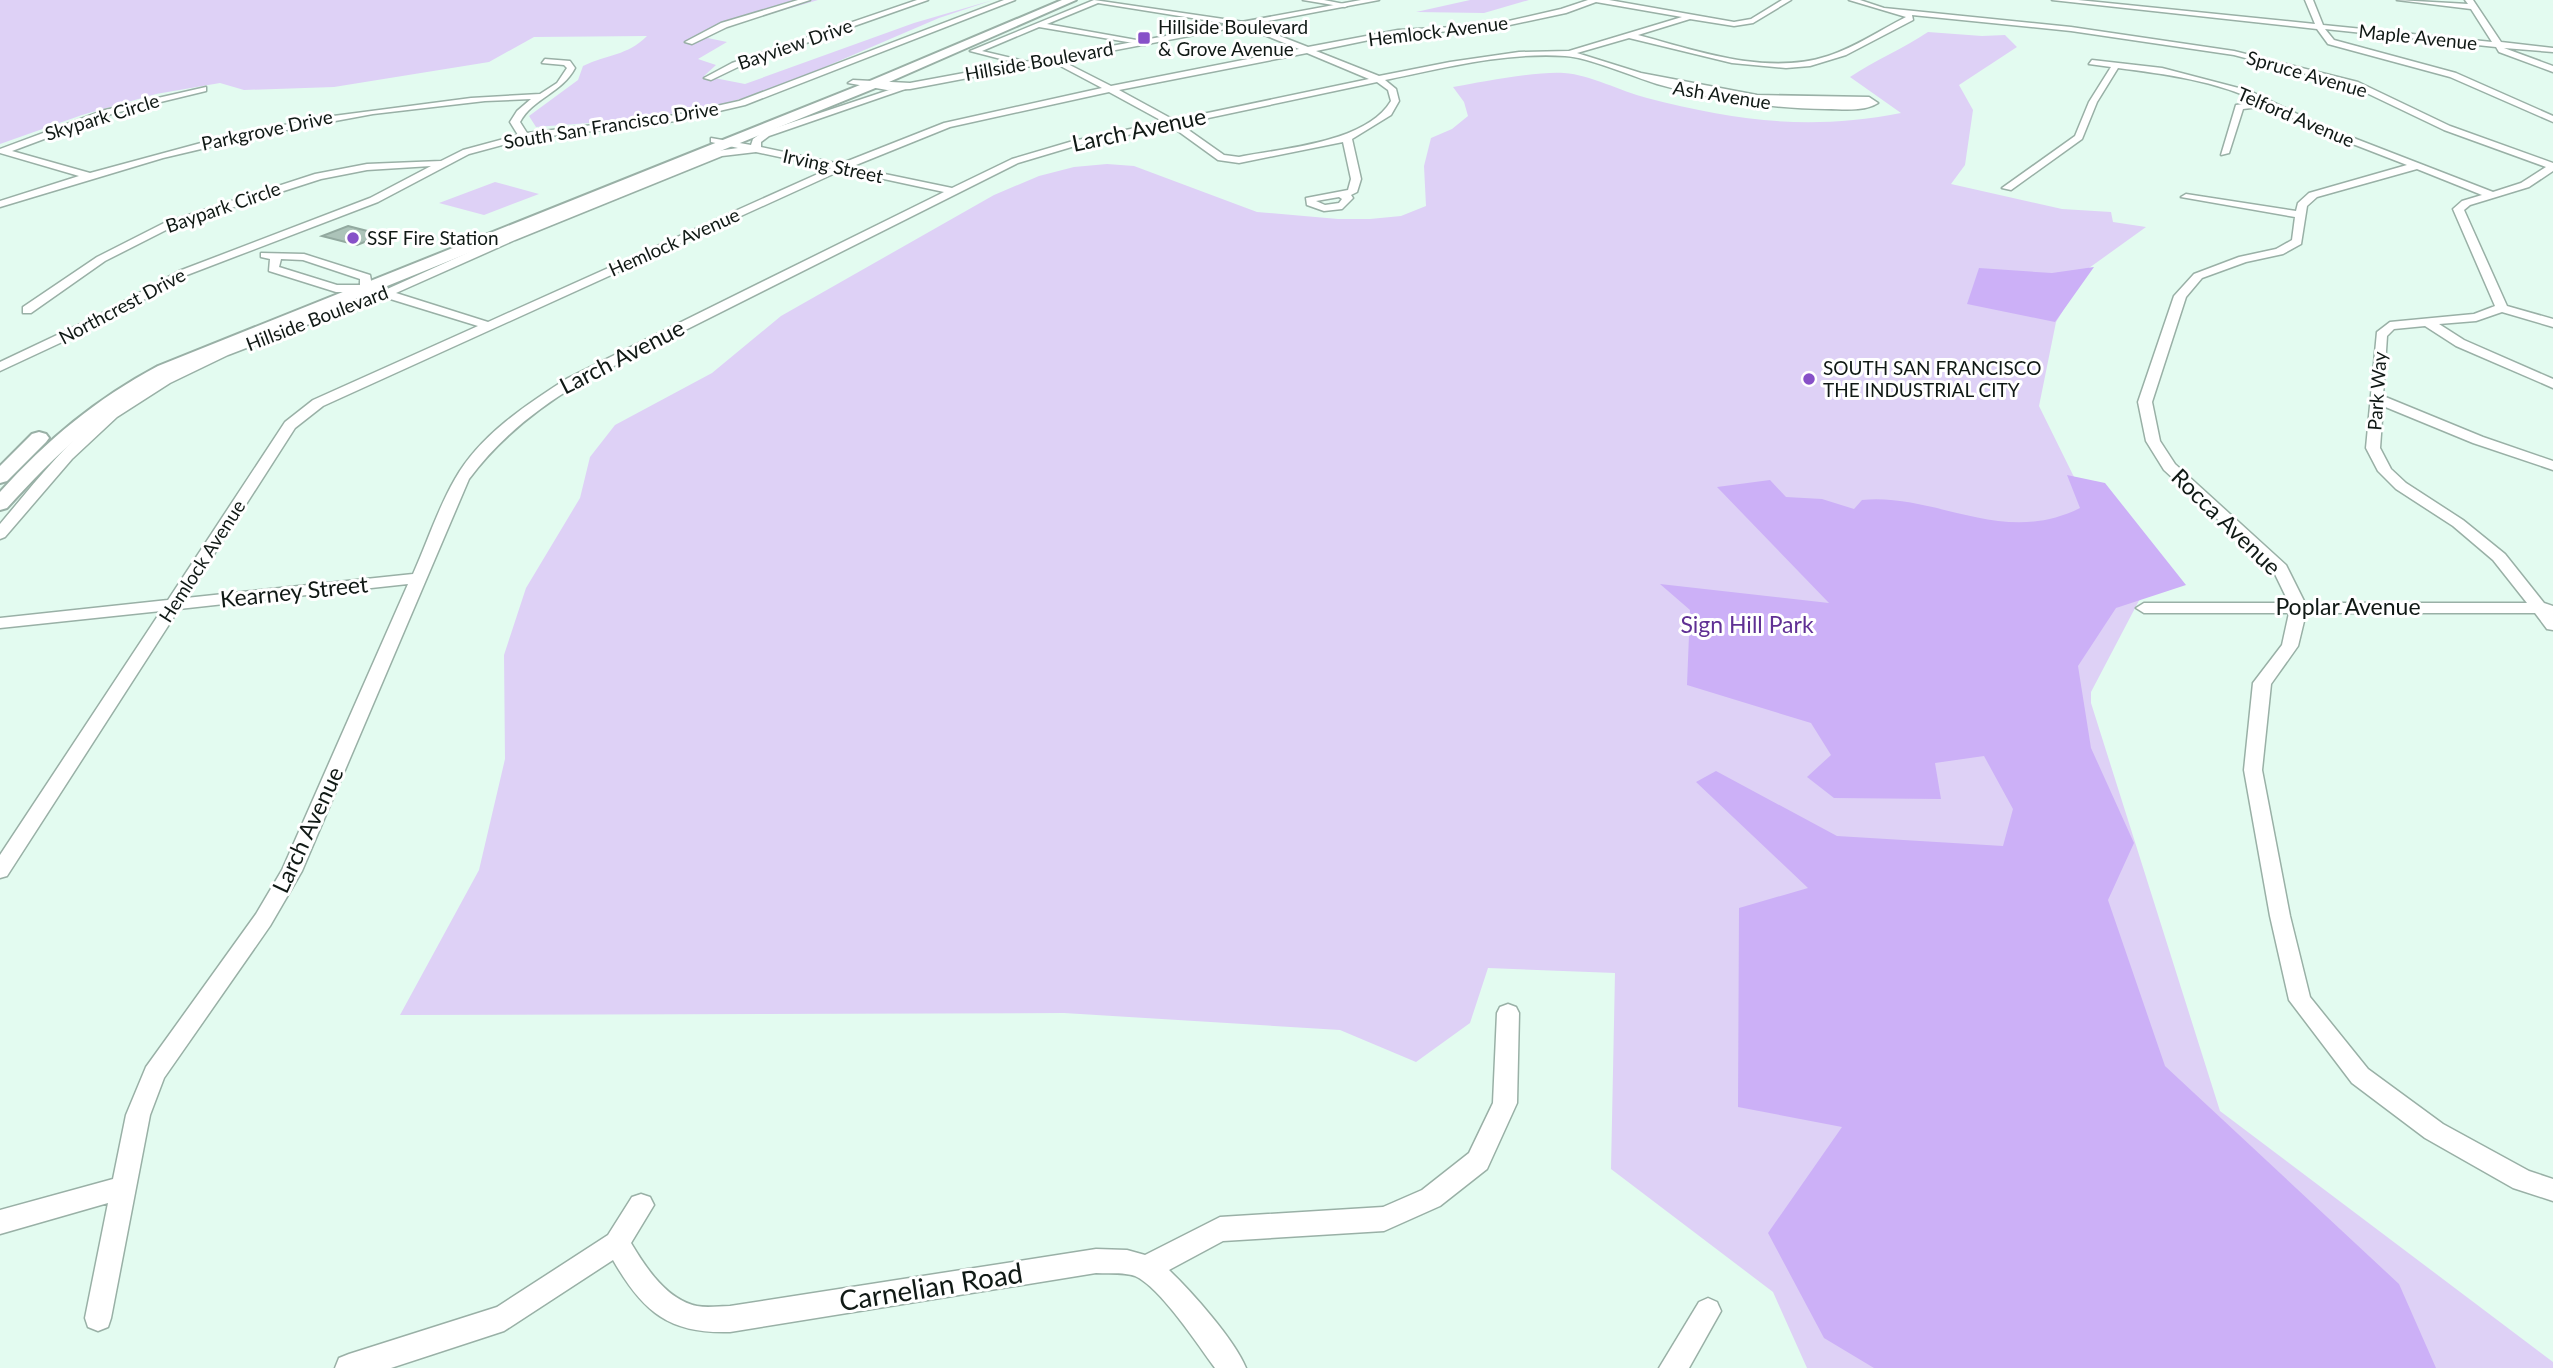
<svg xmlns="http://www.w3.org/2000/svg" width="2553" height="1368" font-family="Lato,sans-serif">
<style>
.green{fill:#ded1f6}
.forest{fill:#ccb0f7}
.building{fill:#acc3b9;stroke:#92a99f;stroke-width:2}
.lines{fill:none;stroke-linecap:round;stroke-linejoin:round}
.minor-casing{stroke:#99b0a6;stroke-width:3}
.tertiary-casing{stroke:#99b0a6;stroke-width:3}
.secondary-casing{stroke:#99b0a6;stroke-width:4}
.minor{fill:#fff;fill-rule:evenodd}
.tertiary{fill:#fff;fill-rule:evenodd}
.secondary{fill:#fff;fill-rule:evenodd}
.poi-dot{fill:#8750c8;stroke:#fff;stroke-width:2.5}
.labels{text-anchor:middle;stroke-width:6;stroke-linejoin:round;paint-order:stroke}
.far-poi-label{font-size:19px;fill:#101915;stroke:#fff;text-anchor:start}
.far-street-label{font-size:19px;fill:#101915;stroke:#fff}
.street-label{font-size:23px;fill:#101915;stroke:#fff}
.park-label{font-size:23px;fill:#603094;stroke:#fff}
.near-street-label{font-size:28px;fill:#101915;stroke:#fff}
</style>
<rect width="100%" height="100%" fill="#e3fbf0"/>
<g class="green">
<path d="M 0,0 L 818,0 L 719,29 L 703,37 L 727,42 L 698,59 L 716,65 L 704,76 L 745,84 L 914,23 L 993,0 L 939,18 L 769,91 L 715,106 L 642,119 L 536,127 L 529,116 L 578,80 L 583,66 C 608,54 627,56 647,36 L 534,37 L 489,62 L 334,87 L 244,90 L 220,83 L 156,94 L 82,115 L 0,144 Z"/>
<path d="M 1470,0 L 1529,0 L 1484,13 L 1416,12 Z"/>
<path d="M 1928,32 L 1982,36 L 2005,35 L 2017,47 L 1959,85 L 1973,110 L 1965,165 L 1951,184 L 2062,209 L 2111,212 L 2113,222 L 2146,227 L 2089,268 L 2056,322 L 2039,406 L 2073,475 L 2144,591 L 2091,692 L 2091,703 L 2220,1111 L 2553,1362 L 2553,1368 L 1807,1368 L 1773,1292 L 1611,1169 L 1615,973 L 1488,968 L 1470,1023 L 1416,1062 L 1340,1030 L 1064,1013 L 400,1015 L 479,870 L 505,759 L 504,655 L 526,588 L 580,498 L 590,457 L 615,425 L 712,373 L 781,316 L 994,195 L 1039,176 L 1074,167 L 1107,164 L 1134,166 L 1257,212 L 1338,219 L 1370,219 L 1401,216 L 1426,206 L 1424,166 L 1431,138 L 1452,129 L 1468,116 L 1464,102 L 1453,87 C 1482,82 1537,71 1564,73 C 1591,75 1620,91 1647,98 C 1738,121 1808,131 1901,113 L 1850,77 C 1875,60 1903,49 1928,32 Z"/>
<path d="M 495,182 L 539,194 L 484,215 L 439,203 Z"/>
</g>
<g class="forest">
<path d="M 2094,267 L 2055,322 L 1967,304 L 1979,268 L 2052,273 Z"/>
<path d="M 2067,475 L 2105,483 L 2186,585 L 2116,608 L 2078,666 L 2091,748 L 2134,843 L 2108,900 L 2165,1066 L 2399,1284 L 2436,1368 L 1874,1368 L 1824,1338 L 1768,1233 L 1842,1127 L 1738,1107 L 1739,908 L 1808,888 L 1696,782 L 1716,771 L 1837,836 L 2003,846 L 2013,809 L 1984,756 L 1935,763 L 1941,799 L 1834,798 L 1807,777 L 1831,755 L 1811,723 L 1687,685 L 1690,610 L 1660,584 L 1829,603 L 1717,487 L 1770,480 L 1786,497 L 1822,499 L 1854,509 L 1862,500 C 1937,493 2002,547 2080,508 Z"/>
</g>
<path class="building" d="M 348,226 L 383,235 L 357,245 L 322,236 Z"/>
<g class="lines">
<defs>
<g id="minor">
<path d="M 798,0 L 810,0 L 727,27 L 692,44 L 685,42 L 721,23 Z"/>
<path d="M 917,0 L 928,0 L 738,67 L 711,80 L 704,78 L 732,63 Z"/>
<path d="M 1004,0 L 1015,0 L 745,105 L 676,121 L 525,139 L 469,154 L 378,202 L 187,275 L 103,323 L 0,371 L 0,362 L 95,317 L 179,271 L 370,198 L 431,166 L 367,170 L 321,179 L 172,227 L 105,261 L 31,313 L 23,313 L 23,307 L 97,257 L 164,223 L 315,174 L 367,164 L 441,161 L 463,150 L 518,135 L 510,122 L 517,111 L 531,99 L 485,101 L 373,114 L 265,134 L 163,158 L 0,207 L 0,201 L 79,176 L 0,153 L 0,149 L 105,110 L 206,87 L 206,91 L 111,114 L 12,151 L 90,173 L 212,140 L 318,118 L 471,98 L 540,94 L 557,83 L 567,68 L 564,65 L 542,63 L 545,59 L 570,61 L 575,68 C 562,93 533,98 520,122 L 527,133 L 676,115 L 739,101 Z"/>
<path d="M 1094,0 L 1244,22 L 1308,47 L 1398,30 L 1491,25 L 1561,9 L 1588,0 L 1609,0 L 1734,22 L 1751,19 L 1782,0 L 1791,0 L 1753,23 L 1734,26 L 1690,19 L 1638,35 C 1698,51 1767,76 1828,56 C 1856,47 1880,30 1906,17 L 1849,0 L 1860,0 L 1884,8 L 2071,27 L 2234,51 L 2358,82 L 2450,126 L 2553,163 L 2553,171 L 2529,187 L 2470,205 L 2464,210 L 2507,306 L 2553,319 L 2553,327 L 2502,312 L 2476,321 L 2439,324 L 2464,340 L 2553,379 L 2553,388 L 2456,346 L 2425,326 L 2394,329 L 2387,336 L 2383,396 L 2483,437 L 2553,461 L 2553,470 L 2473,443 L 2383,406 L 2380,448 L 2391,469 L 2406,483 L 2463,520 L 2505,554 L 2544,603 L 2553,606 L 2553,630 L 2547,629 L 2535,613 L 2306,613 L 2298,646 L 2271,684 L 2262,770 L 2290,916 L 2310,997 L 2368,1069 L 2443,1124 L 2529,1171 L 2553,1179 L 2553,1201 L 2513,1188 L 2425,1138 L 2352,1083 L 2289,1000 L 2270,916 L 2244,770 L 2253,683 L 2282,645 L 2289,613 L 2144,613 L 2136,608 L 2144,603 L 2289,603 L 2273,570 L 2164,470 L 2146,441 L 2138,402 L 2174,296 L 2194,274 L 2239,257 L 2276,249 L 2292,240 L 2295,217 L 2181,197 L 2186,194 L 2296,211 L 2298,203 L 2309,193 L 2407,165 L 2314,129 L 2268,106 L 2243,109 L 2229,153 L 2221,155 L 2236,105 L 2259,102 C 2217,81 2165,74 2118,68 L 2097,102 L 2082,139 L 2011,190 L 2002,188 L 2075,136 L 2089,102 L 2111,67 L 2089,64 L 2092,60 L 2162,68 L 2250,91 L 2320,125 L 2493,192 L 2521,183 L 2546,167 L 2444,130 L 2352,86 L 2234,55 L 2071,31 L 1912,15 L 1913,20 L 1846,55 L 1810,66 L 1786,68 L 1732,63 L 1629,38 L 1577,53 L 1641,73 L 1757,95 L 1869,97 L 1878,103 C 1864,112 1843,109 1826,109 C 1768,108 1713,100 1657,84 C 1634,77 1587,57 1565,56 C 1505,52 1444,68 1385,80 L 1396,89 L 1399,101 L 1391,115 L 1352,139 L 1361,179 L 1357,192 L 1351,195 L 1353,198 L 1342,209 L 1324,211 L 1307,205 L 1306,198 L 1348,190 L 1351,179 L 1343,142 L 1239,163 L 1218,160 L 1171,126 L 1075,146 L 1018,163 L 578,384 C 535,410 499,439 469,479 L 302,871 L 270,926 L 164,1078 L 150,1115 L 111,1318 L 108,1327 L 98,1331 L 88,1327 L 85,1318 L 108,1203 L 0,1234 L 0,1210 L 113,1179 L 126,1115 L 146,1067 L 256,914 L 282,870 L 408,584 L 179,609 L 7,876 L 0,878 L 0,855 L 161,611 L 0,628 L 0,618 L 168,600 L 285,422 L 313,400 L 478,326 L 387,298 L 346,310 L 228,355 L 170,383 L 117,417 L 72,459 L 5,537 L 0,539 L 0,524 C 33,485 65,443 106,412 C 183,353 283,322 375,294 L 365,292 L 336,292 L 269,271 L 270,259 L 261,257 L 261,253 L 304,254 L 370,275 L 372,286 L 385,290 L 507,235 L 717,151 L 738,148 L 711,142 L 711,138 L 751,145 L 753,139 L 763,132 L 907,84 L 914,86 L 769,136 L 761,142 L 761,147 L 840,164 L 944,123 L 1102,88 L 1051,61 L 1054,57 L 1111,86 L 1299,49 L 1242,26 L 1098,3 L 1047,24 L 1142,41 L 1145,45 L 1039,27 L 982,51 L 1028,62 L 1028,66 L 970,51 ZM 1596,2 L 1682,17 L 1569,51 L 1519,52 L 1450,62 L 1379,76 L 1316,51 L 1398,34 L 1491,29 L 1566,13 ZM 1307,53 L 1369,79 L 1174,120 L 1119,90 ZM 1377,82 L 1388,90 L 1391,101 C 1366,143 1283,148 1239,157 L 1224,155 L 1180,124 ZM 1109,92 L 1164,122 L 1073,141 L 1012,159 L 952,188 L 851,167 L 950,127 ZM 756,152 L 831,168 L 488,322 L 396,293 L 515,240 L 722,156 ZM 2417,169 L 2482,195 L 2462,201 L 2453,209 L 2495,306 L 2474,314 L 2390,322 L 2377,332 L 2366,448 L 2378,471 L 2396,489 L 2453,526 L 2493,560 L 2527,603 L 2305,603 L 2286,565 L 2175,464 L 2160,441 L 2152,402 L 2186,297 L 2202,278 L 2246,262 L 2283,254 L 2301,244 L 2307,206 L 2317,197 ZM 842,170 L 944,192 L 568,378 C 527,404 480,435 455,479 C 438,508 427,543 413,574 L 186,598 L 295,428 L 323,406 ZM 1339,197 L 1342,199 L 1339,203 L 1325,205 L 1316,201 ZM 281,259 L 303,260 L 360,279 L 360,285 L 337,285 L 279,267 Z"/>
<path d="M 1303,0 L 1324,0 L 1349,5 L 1345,7 Z"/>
<path d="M 2052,0 L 2078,0 L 2315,24 L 2305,0 L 2313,0 L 2323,25 L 2492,42 L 2471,9 L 2397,0 L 2468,4 L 2465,0 L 2473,0 L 2501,42 L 2553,48 L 2553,52 L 2504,48 L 2553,66 L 2553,72 L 2499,52 L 2496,47 L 2325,29 L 2334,40 L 2456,73 L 2553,116 L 2553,122 L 2450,77 L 2328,44 L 2317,29 Z"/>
<path d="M 1508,1004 L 1516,1007 L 1519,1013 L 1517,1103 L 1487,1169 L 1440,1206 L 1384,1231 L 1223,1241 L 1169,1270 C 1192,1292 1234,1339 1246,1368 L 1215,1368 C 1198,1345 1160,1287 1135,1276 C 1123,1272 1108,1274 1096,1273 L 730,1332 C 669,1334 643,1312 613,1260 L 504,1331 L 391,1368 L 335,1368 L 339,1358 L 349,1354 L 497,1307 L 608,1235 L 632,1197 L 641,1194 L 650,1197 L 654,1205 L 631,1243 C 646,1268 667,1300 697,1306 C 708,1308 719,1306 730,1306 L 1096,1249 L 1127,1250 L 1145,1255 L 1220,1217 L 1383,1207 L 1422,1190 L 1469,1153 L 1493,1103 L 1497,1013 L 1500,1007 Z"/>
<path d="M 1708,1298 L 1717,1302 L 1721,1311 L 1689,1368 L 1659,1368 L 1699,1302 Z"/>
</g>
<path id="tertiary" d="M 1361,0 L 1379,0 L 910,89 L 887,90 L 848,83 L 853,80 L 910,83 Z"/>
<g id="secondary">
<path d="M 1062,0 L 1076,0 L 873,89 L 170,374 C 105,408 56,454 7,508 L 0,510 L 0,492 C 47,440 96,399 158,366 L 865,83 Z"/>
<path d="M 39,432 L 46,434 L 49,438 L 46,442 L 7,481 L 0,483 L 0,466 L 32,434 Z"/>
</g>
</defs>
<use href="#minor" class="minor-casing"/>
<use href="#tertiary" class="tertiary-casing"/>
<use href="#secondary" class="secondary-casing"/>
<use href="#minor" class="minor"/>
<use href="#tertiary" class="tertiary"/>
<use href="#secondary" class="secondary"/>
</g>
<g class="poi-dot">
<rect x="1137" y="31" width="14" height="14" rx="3.5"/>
<circle cx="353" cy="238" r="7"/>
<circle cx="1809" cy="379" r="7"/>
</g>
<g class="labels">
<g class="far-poi-label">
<text x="1158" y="34">Hillside Boulevard<tspan x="1158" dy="22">&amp; Grove Avenue</tspan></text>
<text x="367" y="245">SSF Fire Station</text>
<text x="1823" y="375">SOUTH SAN FRANCISCO<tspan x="1823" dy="22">THE INDUSTRIAL CITY</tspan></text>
</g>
<g class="far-street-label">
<text transform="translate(1438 31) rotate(-7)" y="7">Hemlock Avenue</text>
<text transform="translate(2418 37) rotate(6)" y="7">Maple Avenue</text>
<text transform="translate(795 44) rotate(-19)" y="7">Bayview Drive</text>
<text transform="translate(1039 61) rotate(-10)" y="7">Hillside Boulevard</text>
<text transform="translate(2307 74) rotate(16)" y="7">Spruce Avenue</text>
<text transform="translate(1722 95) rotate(9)" y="7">Ash Avenue</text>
<text transform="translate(102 117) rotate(-17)" y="7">Skypark Circle</text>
<text transform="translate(2296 117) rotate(23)" y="7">Telford Avenue</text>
<text transform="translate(611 125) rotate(-9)" y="7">South San Francisco Drive</text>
<text transform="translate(267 130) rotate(-12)" y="7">Parkgrove Drive</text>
<text transform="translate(833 166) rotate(12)" y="7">Irving Street</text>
<text transform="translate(223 207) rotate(-19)" y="7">Baypark Circle</text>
<text transform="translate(674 242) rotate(-24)" y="7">Hemlock Avenue</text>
<text transform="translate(122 306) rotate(-28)" y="7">Northcrest Drive</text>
<text transform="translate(317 318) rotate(-21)" y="7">Hillside Boulevard</text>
<text transform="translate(2377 391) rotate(-86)" y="7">Park Way</text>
<text transform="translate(202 561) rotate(-57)" y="7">Hemlock Avenue</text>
</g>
<g class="street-label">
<text transform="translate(1139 130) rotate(-12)" y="8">Larch Avenue</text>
<text transform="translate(622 357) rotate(-27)" y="8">Larch Avenue</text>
<text transform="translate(2226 522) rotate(44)" y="8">Rocca Avenue</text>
<text transform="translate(294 592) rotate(-6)" y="8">Kearney Street</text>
<text x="2348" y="615">Poplar Avenue</text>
<text transform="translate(308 830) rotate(-65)" y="8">Larch Avenue</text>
</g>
<g class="park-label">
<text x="1747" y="633">Sign Hill Park</text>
</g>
<g class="near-street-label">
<text transform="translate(931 1287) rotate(-9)" y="10">Carnelian Road</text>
</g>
</g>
</svg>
